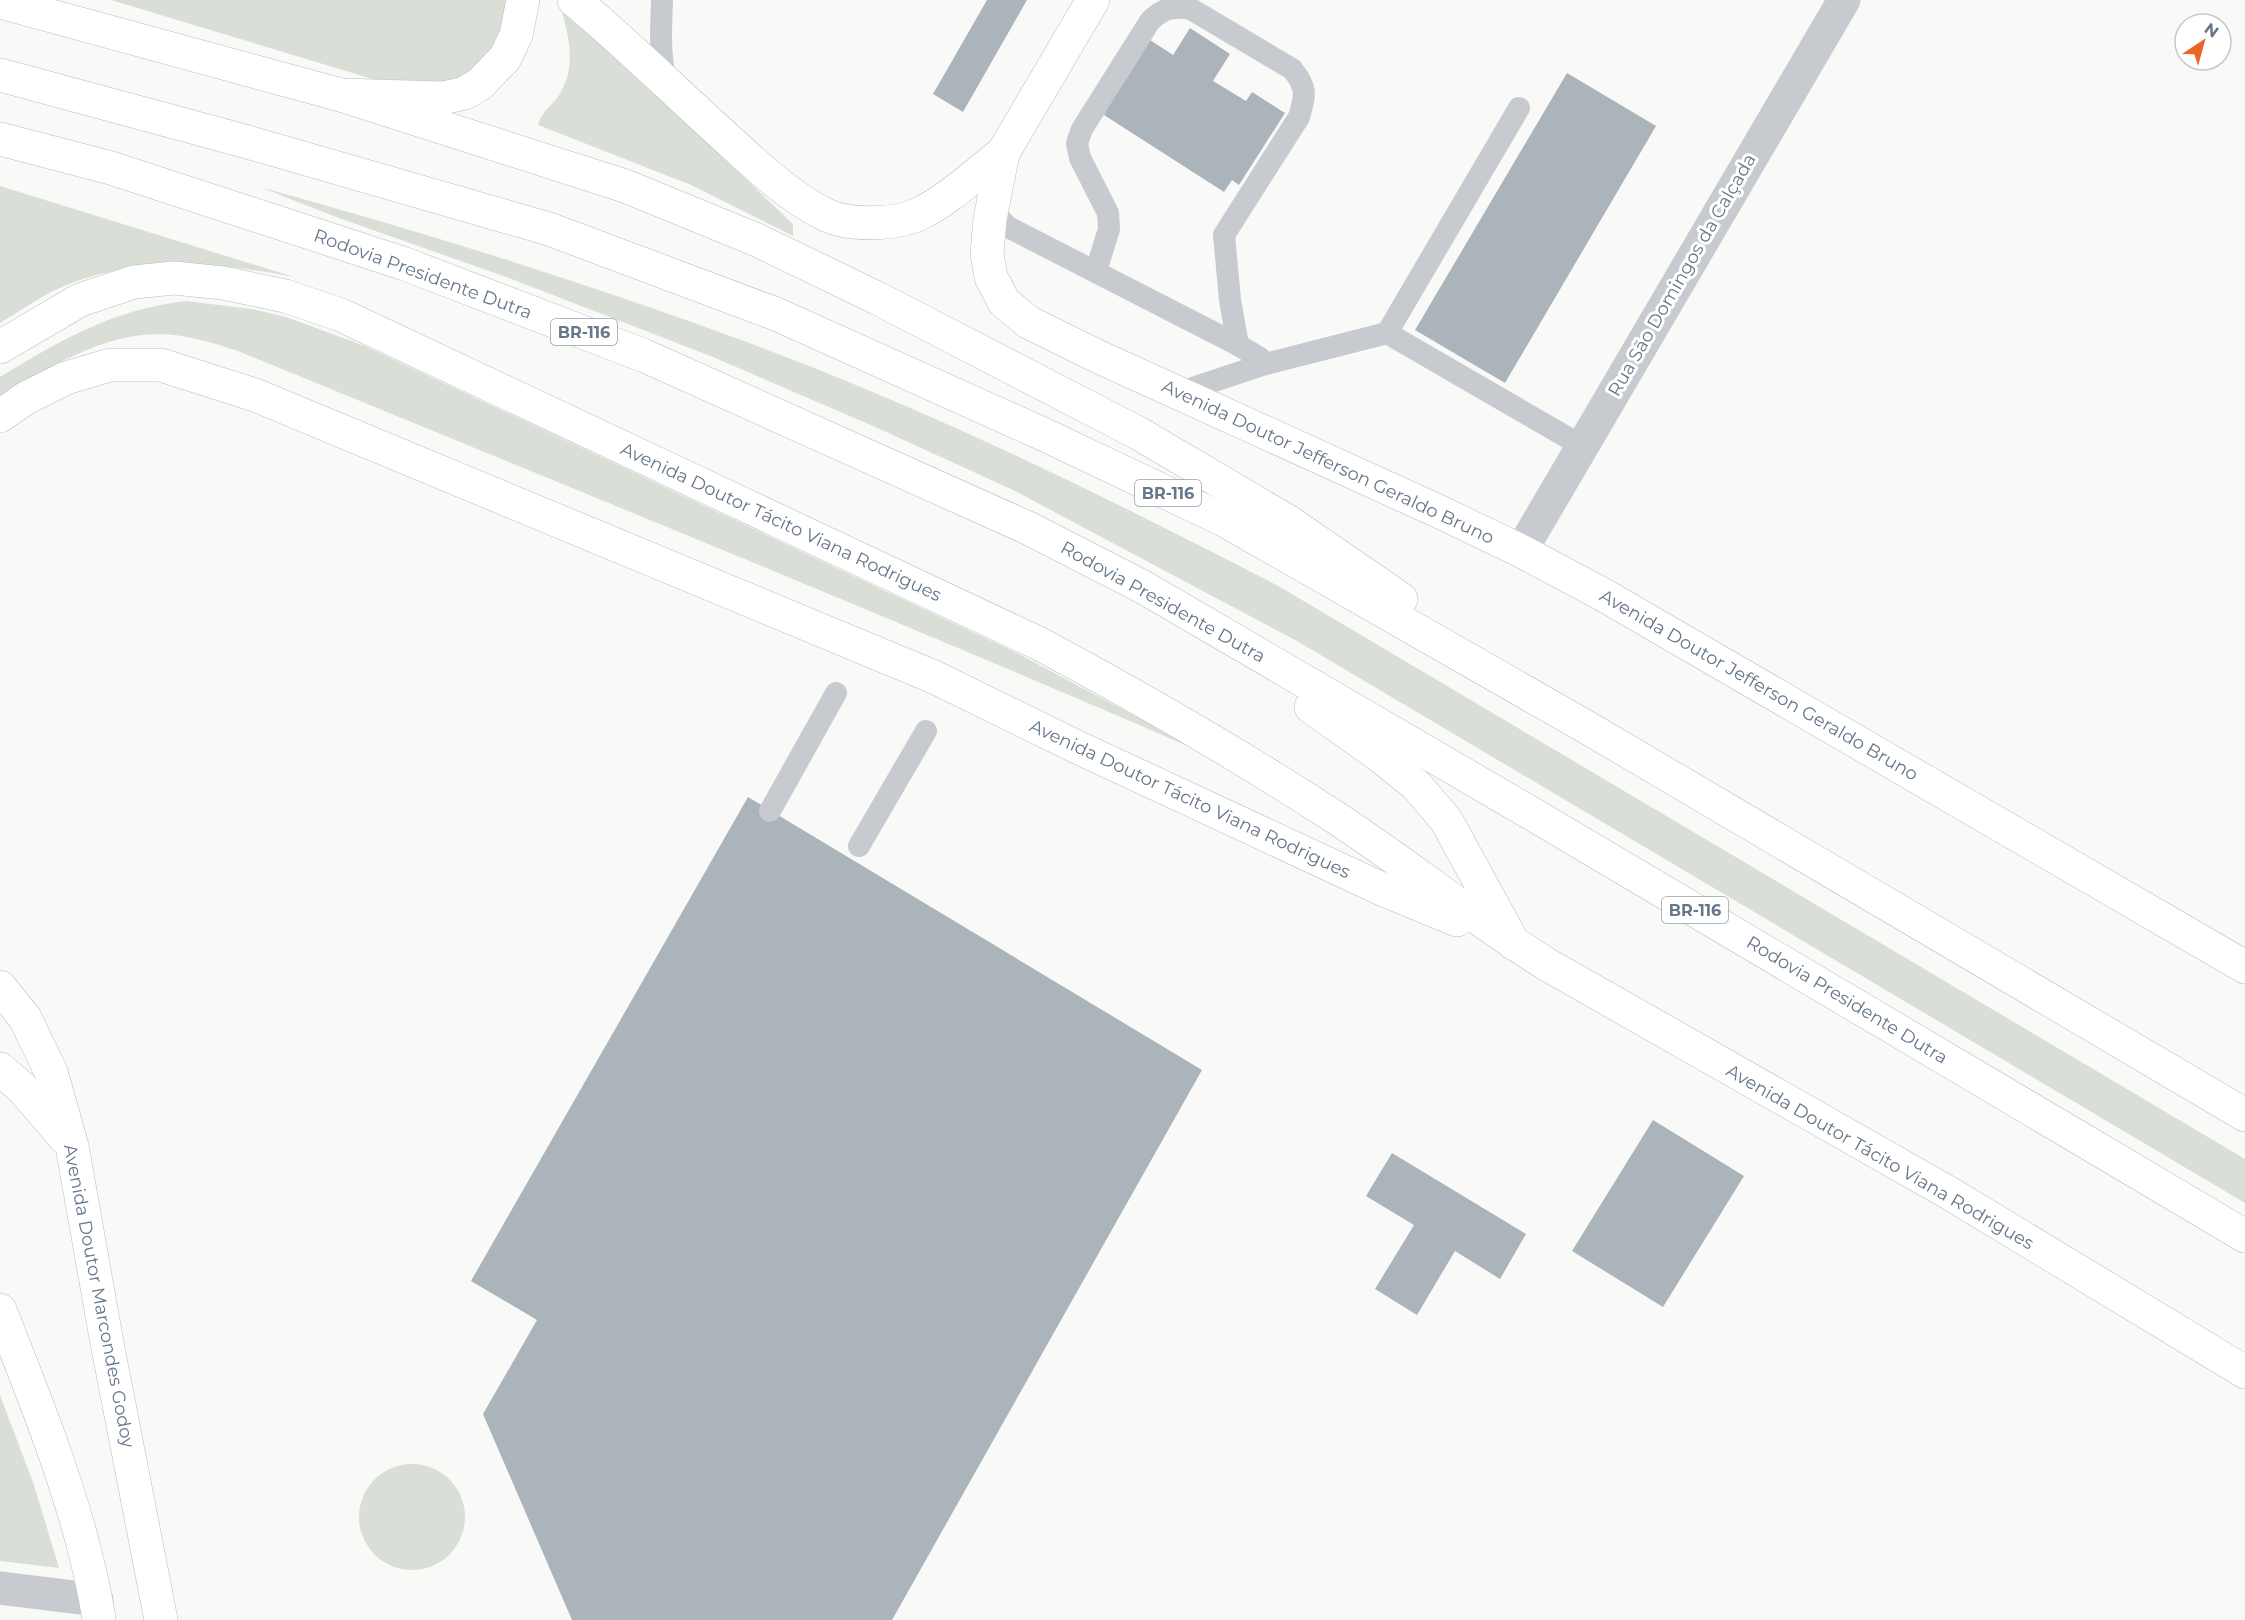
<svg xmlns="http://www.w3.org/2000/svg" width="2245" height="1620" font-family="Montserrat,sans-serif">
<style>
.green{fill:#d9dfd6}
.building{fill:#abb3bb}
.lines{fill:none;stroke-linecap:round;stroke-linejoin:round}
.secondary-casing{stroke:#b7bcc2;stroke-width:34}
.highway-casing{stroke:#b7bbbf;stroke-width:34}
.lane{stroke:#c7cacf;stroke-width:22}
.street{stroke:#c7cacf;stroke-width:33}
.secondary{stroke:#fff;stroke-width:33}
.highway{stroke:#fff;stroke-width:33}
.labels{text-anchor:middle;stroke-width:6;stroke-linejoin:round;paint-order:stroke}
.shield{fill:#fff;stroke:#95a0ad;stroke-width:1.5}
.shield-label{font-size:16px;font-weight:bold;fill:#67778a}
.street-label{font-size:18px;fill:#67778a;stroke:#fff}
</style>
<rect width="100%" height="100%" fill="#f9faf7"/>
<g class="green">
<path d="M 111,0 L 511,0 L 512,7 L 479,77 L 412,91 Z"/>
<path d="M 561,8 L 621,60 L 793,224 L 793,236 L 691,185 L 538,125 C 541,112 552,106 559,95 C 577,66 569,38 561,8 Z"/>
<path d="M 0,186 L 294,277 C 213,261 127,255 51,292 C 34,301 17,313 0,323 Z"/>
<path d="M 260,187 C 423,232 585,282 744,341 C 928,409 1105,496 1280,587 L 2245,1159 L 2245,1203 L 1297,641 L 1013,490 L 873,426 L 713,357 L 509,278 L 336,217 Z"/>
<path d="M 186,301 L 252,309 L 286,317 L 365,346 L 1017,653 L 1204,753 C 884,614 561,484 238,351 C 213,343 188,335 162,334 C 104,333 48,368 0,396 L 0,377 C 60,340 115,309 186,301 Z"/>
<path d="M 0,1395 L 34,1485 L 59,1568 L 0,1561 Z"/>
<circle cx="412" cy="1517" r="53"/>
</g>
<g class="building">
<path d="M 987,0 L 1027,0 L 963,112 L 933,94 Z"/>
<path d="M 1190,28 L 1230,54 L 1213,81 L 1246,101 L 1252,92 L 1285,113 L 1239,185 L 1232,180 L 1224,192 L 1104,115 L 1144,36 L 1173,55 Z"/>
<path d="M 1567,73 L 1656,126 L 1505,383 L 1415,330 Z"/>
<path d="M 748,797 L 1202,1070 L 892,1620 L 572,1620 L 483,1414 L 537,1320 L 471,1281 Z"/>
<path d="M 1653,1120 L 1744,1176 L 1663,1307 L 1572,1251 Z"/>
<path d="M 1392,1153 L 1526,1234 L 1500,1279 L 1455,1251 L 1417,1315 L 1375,1289 L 1414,1225 L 1366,1196 Z"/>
</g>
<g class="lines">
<defs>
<g id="secondary">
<path d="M 574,0 C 625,42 673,90 722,134 C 754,163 786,195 826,215 C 849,226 896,225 919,214 C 950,199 976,173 1003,153"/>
<path d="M 1093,0 L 1003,153 L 990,219 L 987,254 L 991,277 L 1004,302 L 1028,322 L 1099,357 L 1440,512 L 1521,551 L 1602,594 L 2245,967"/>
<path d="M 0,2 L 341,95 L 443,98 L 465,93 L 480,84 L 505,58 L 516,35 L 523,0"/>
<path d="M 0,347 L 80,300 L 134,282 L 174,278 L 223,283 L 285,296 L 341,315 L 1040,644 C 1137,696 1234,752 1327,812 C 1402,860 1472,918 1548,965 L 1949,1193 L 2245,1372"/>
<path d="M 0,416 L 26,398 L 66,378 L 110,365 L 161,365 L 255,395 L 934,677 L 1079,748 L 1384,890 L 1457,920"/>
<path d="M 0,987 L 25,1018 L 51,1072 L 72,1146 L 107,1343 L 161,1620"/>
<path d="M 0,1069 L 22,1088 L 65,1138"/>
<path d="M 0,1310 C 31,1389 63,1467 84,1548 C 90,1572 96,1596 99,1620"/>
</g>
<g id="highway">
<path d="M 0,75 L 244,141 L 549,229 L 776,314 L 1045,435 L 1224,520 L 1588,728 L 2245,1115"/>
<path d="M 341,95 L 625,186 L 757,240 L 879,299 L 1138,433 L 1289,522 L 1401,599"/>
<path d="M 0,139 L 111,168 L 405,264 L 645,356 L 1028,528 L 1143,587 L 1534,815 L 2245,1236"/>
<path d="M 1311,707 L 1380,756 L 1416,785 L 1446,820 L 1514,944"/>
</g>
</defs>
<use href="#secondary" class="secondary-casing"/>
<use href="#highway" class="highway-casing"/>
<g class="lane">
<path d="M 662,0 C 661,30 659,56 667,85"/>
<path d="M 993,203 L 998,217 L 1008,227 L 1238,345"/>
<path d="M 1096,271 L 1109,229 L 1108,213 L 1080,158 L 1077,143 L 1082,129 L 1150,21 C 1163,8 1174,6 1191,9 L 1292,69 C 1307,87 1306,95 1299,117 L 1224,235 L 1230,300 L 1238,345 L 1260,358"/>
<path d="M 1387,333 L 1519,108"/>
<path d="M 1178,393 L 1262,365 L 1387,333 L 1582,446"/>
<path d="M 770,811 L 836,693"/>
<path d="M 859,846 L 926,731"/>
</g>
<g class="street">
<path d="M 1521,551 L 1844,0"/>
<path d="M 0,1588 L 97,1600"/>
</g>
<use href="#secondary" class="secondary"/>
<use href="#highway" class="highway"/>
</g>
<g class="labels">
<g class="shield">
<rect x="551" y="319" width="66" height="26" rx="4.5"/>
<rect x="1135" y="480" width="66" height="26" rx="4.5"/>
<rect x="1662" y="897" width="66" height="26" rx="4.5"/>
</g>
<g class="shield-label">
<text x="584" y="338">BR-116</text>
<text x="1168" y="499">BR-116</text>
<text x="1695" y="916">BR-116</text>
</g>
<g class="street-label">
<text transform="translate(423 274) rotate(20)" y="6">Rodovia Presidente Dutra</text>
<text transform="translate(1682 275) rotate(-60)" y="6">Rua São Domingos da Calçada</text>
<text transform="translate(1328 462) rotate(25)" y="6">Avenida Doutor Jefferson Geraldo Bruno</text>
<text transform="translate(781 522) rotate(25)" y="6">Avenida Doutor Tácito Viana Rodrigues</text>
<text transform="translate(1163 602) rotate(29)" y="6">Rodovia Presidente Dutra</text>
<text transform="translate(1759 685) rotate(30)" y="6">Avenida Doutor Jefferson Geraldo Bruno</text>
<text transform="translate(1190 799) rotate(25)" y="6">Avenida Doutor Tácito Viana Rodrigues</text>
<text transform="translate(1847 1000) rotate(31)" y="6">Rodovia Presidente Dutra</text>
<text transform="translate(1880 1157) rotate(30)" y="6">Avenida Doutor Tácito Viana Rodrigues</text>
<text transform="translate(99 1296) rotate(79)" y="6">Avenida Doutor Marcondes Godoy</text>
</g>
</g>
<g transform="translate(2203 42) rotate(36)"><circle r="28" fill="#ffffff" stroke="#c2c9d0" stroke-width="1.5"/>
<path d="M0-4.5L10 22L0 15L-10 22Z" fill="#eb6526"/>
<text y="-9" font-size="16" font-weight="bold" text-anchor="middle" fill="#67778a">N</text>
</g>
</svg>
